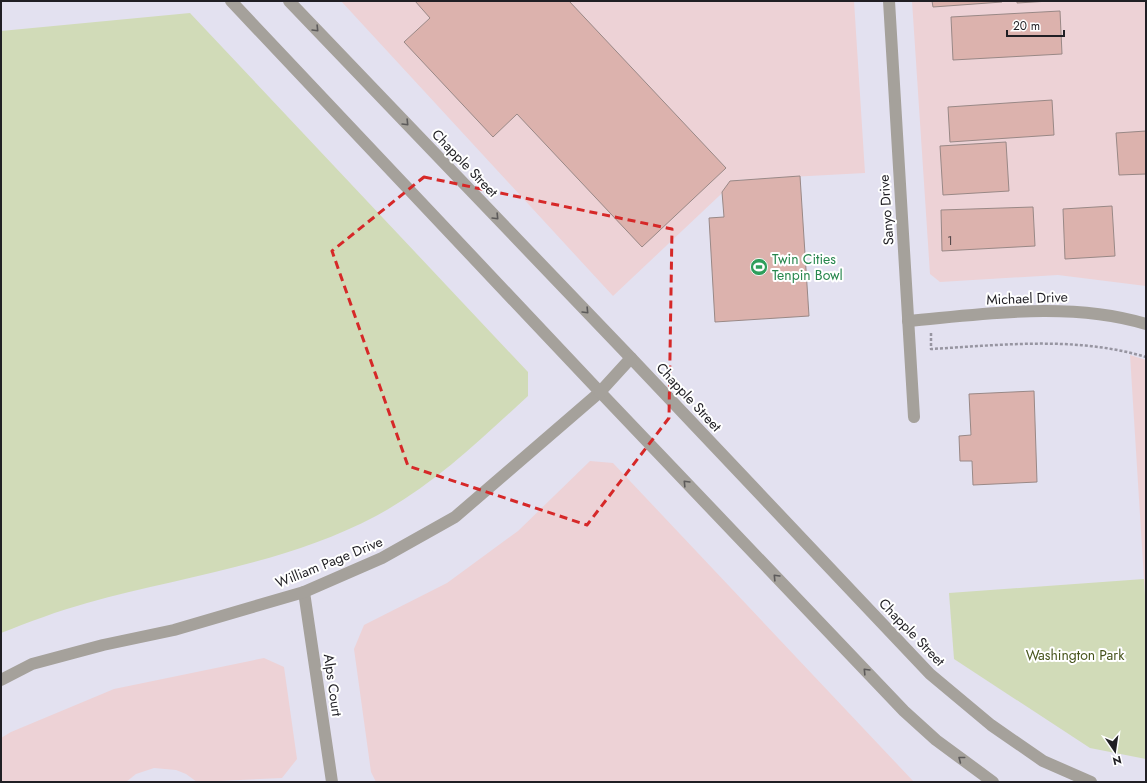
<svg xmlns="http://www.w3.org/2000/svg" width="1147" height="783" font-family="Jost,sans-serif">
<style>
.industrial{fill:#edd2d6}
.green{fill:#d1dbb8}
.building{fill:#dcb2ad;stroke:#998886}
.lines{fill:none;stroke-linecap:round;stroke-linejoin:round}
.path{stroke:#9795a1;stroke-width:2.5;stroke-dasharray:3 2;stroke-linecap:butt}
.minor{stroke:#a5a19b;stroke-width:12}
.tertiary{stroke:#a5a19b;stroke-width:12}
.oneway{stroke:#5c5a5a}
.marked{fill:none;stroke:#d62828;stroke-width:3;stroke-dasharray:8 5;stroke-linejoin:round}
.labels{text-anchor:middle;stroke-width:4;stroke-linejoin:round;paint-order:stroke}
.number-label{font-size:12px;fill:#4f4446}
.street-label{font-size:14px;fill:#201f24;stroke:#fff}
.leisure-label{font-size:14px;fill:#27864d;stroke:#fff;text-anchor:start}
.park-label{font-size:14px;fill:#47541c;stroke:#fff}
</style>
<rect width="100%" height="100%" fill="#e3e1f0"/>
<g class="industrial">
<path d="M 341,1 L 854,1 L 865,173 L 736,180 L 613,296 Z"/>
<path d="M 912,1 L 1146,1 L 1146,286 L 1058,275 L 940,282 L 930,274 Z"/>
<path d="M 1130,355 L 1146,360 L 1146,612 L 1144,579 Z"/>
<path d="M 590,461 L 613,463 L 914,782 L 376,782 L 371,772 L 354,649 L 364,625 L 447,583 L 518,531 Z"/>
<path d="M 264,658 L 284,667 L 297,759 L 282,778 L 197,782 L 186,774 L 176,770 L 154,768 L 136,774 L 126,782 L 1,782 L 1,738 L 11,732 L 114,689 Z"/>
</g>
<g class="green">
<path d="M 190,13 L 528,372 L 528,396 C 480,440 434,485 376,516 C 285,564 184,576 87,603 C 58,611 29,622 1,633 L 1,31 Z"/>
<path d="M 1144,579 L 1146,612 L 1146,759 L 1090,748 L 954,659 L 949,593 Z"/>
</g>
<g class="building">
<path d="M 415,1 L 569,1 L 726,168 L 642,247 L 517,114 L 493,137 L 404,42 L 430,18 Z"/>
<path d="M 932,1 L 1002,1 L 1002,2 L 933,7 Z"/>
<path d="M 1017,1 L 1050,1 L 1017,3 Z"/>
<path d="M 1060,11 L 1062,54 L 953,60 L 951,17 Z"/>
<path d="M 1052,100 L 1054,135 L 950,142 L 948,107 Z"/>
<path d="M 1146,131 L 1146,174 L 1119,175 L 1116,133 Z"/>
<path d="M 1006,142 L 1009,191 L 943,195 L 940,146 Z"/>
<path d="M 800,176 L 809,316 L 715,322 L 709,218 L 724,217 L 722,192 L 730,181 Z"/>
<path d="M 1112,206 L 1115,256 L 1065,259 L 1063,209 Z"/>
<path d="M 1033,207 L 1035,246 L 942,251 L 941,210 Z"/>
<path d="M 1034,391 L 1037,482 L 973,485 L 972,461 L 960,461 L 959,436 L 971,435 L 969,394 Z"/>
</g>
<g class="lines">
<path class="path" d="M 931,333 L 931,349 C 1003,345 1076,336 1146,357"/>
<g class="minor">
<path d="M 889,1 L 914,417"/>
<path d="M 908,321 C 986,314 1070,301 1146,324"/>
<path d="M 304,592 L 332,782"/>
<path d="M 1,680 L 32,664 L 103,645 L 174,630 L 304,592 L 382,558 L 455,517 L 600,392"/>
</g>
<g class="tertiary">
<path d="M 231,1 L 600,392 L 904,711 L 936,740 L 993,782"/>
<path d="M 289,1 L 631,358 L 930,674 L 991,725 L 1043,761 L 1091,782"/>
<path d="M 600,392 L 631,358"/>
</g>
</g>
<defs><path id="oneway-chevron" d="M-2-3.5L2.5 0L-2 3.5" fill="none" stroke-width="1.6" stroke-linecap="round" stroke-linejoin="round"/></defs>
<g class="oneway">
<use href="#oneway-chevron" transform="translate(316 29) rotate(46)"/>
<use href="#oneway-chevron" transform="translate(406 123) rotate(46)"/>
<use href="#oneway-chevron" transform="translate(496 217) rotate(46)"/>
<use href="#oneway-chevron" transform="translate(586 311) rotate(46)"/>
<use href="#oneway-chevron" transform="translate(686 483) rotate(-134)"/>
<use href="#oneway-chevron" transform="translate(776 577) rotate(-134)"/>
<use href="#oneway-chevron" transform="translate(866 671) rotate(-134)"/>
<use href="#oneway-chevron" transform="translate(961 759) rotate(-142)"/>
</g>
<path class="marked" d="M 424,177 L 672,229 L 669,418 L 587,525 L 408,466 L 332,251 Z"/>
<defs>
<symbol id="stadium-disc" viewBox="-11 -11 22 22"><circle r="9.5" fill="#2e9e5b" stroke="#fff"/><path d="M0-5a6.5 5 0 1 0 0 10a6.5 5 0 1 0 0-10ZM-3.5-1.8h7v3.6h-7Z" fill="#fff"/></symbol>
</defs>
<g fill-rule="evenodd">
<use href="#stadium-disc" x="749" y="257" width="20" height="20"/>
</g>
<g class="labels">
<g class="number-label">
<text x="950" y="245">1</text>
</g>
<g class="street-label">
<text transform="translate(465 163) rotate(46)" y="5">Chapple Street</text>
<text transform="translate(886 210) rotate(-94)" y="5">Sanyo Drive</text>
<text transform="translate(1027 298) rotate(-2)" y="5">Michael Drive</text>
<text transform="translate(689 397) rotate(47)" y="5">Chapple Street</text>
<text transform="translate(329 562) rotate(-22)" y="5">William Page Drive</text>
<text transform="translate(912 632) rotate(46)" y="5">Chapple Street</text>
<text transform="translate(333 685) rotate(82)" y="5">Alps Court</text>
</g>
<g class="leisure-label">
<text x="772" y="264">Twin Cities<tspan x="772" dy="16">Tenpin Bowl</tspan></text>
</g>
<g class="park-label">
<text x="1075" y="660">Washington Park</text>
</g>
</g>
<rect width="1147" height="783" fill="none" stroke="#201f24" stroke-width="4"/>
<g transform="translate(1115 751) rotate(167)" stroke="#ffffff" stroke-width="3" paint-order="stroke">
<path d="M0-3L7 15L0 10L-7 15Z" fill="#201f24"/>
<text y="-6" font-size="11" font-weight="bold" text-anchor="middle" fill="#201f24">N</text>
</g>
<path d="M1007 30v6h57v-6" fill="none" stroke="#201f24" stroke-width="2"/>
<text x="1013" y="30" font-size="12" fill="#201f24" stroke="#ffffff" stroke-width="3" paint-order="stroke">20 m</text>
</svg>
